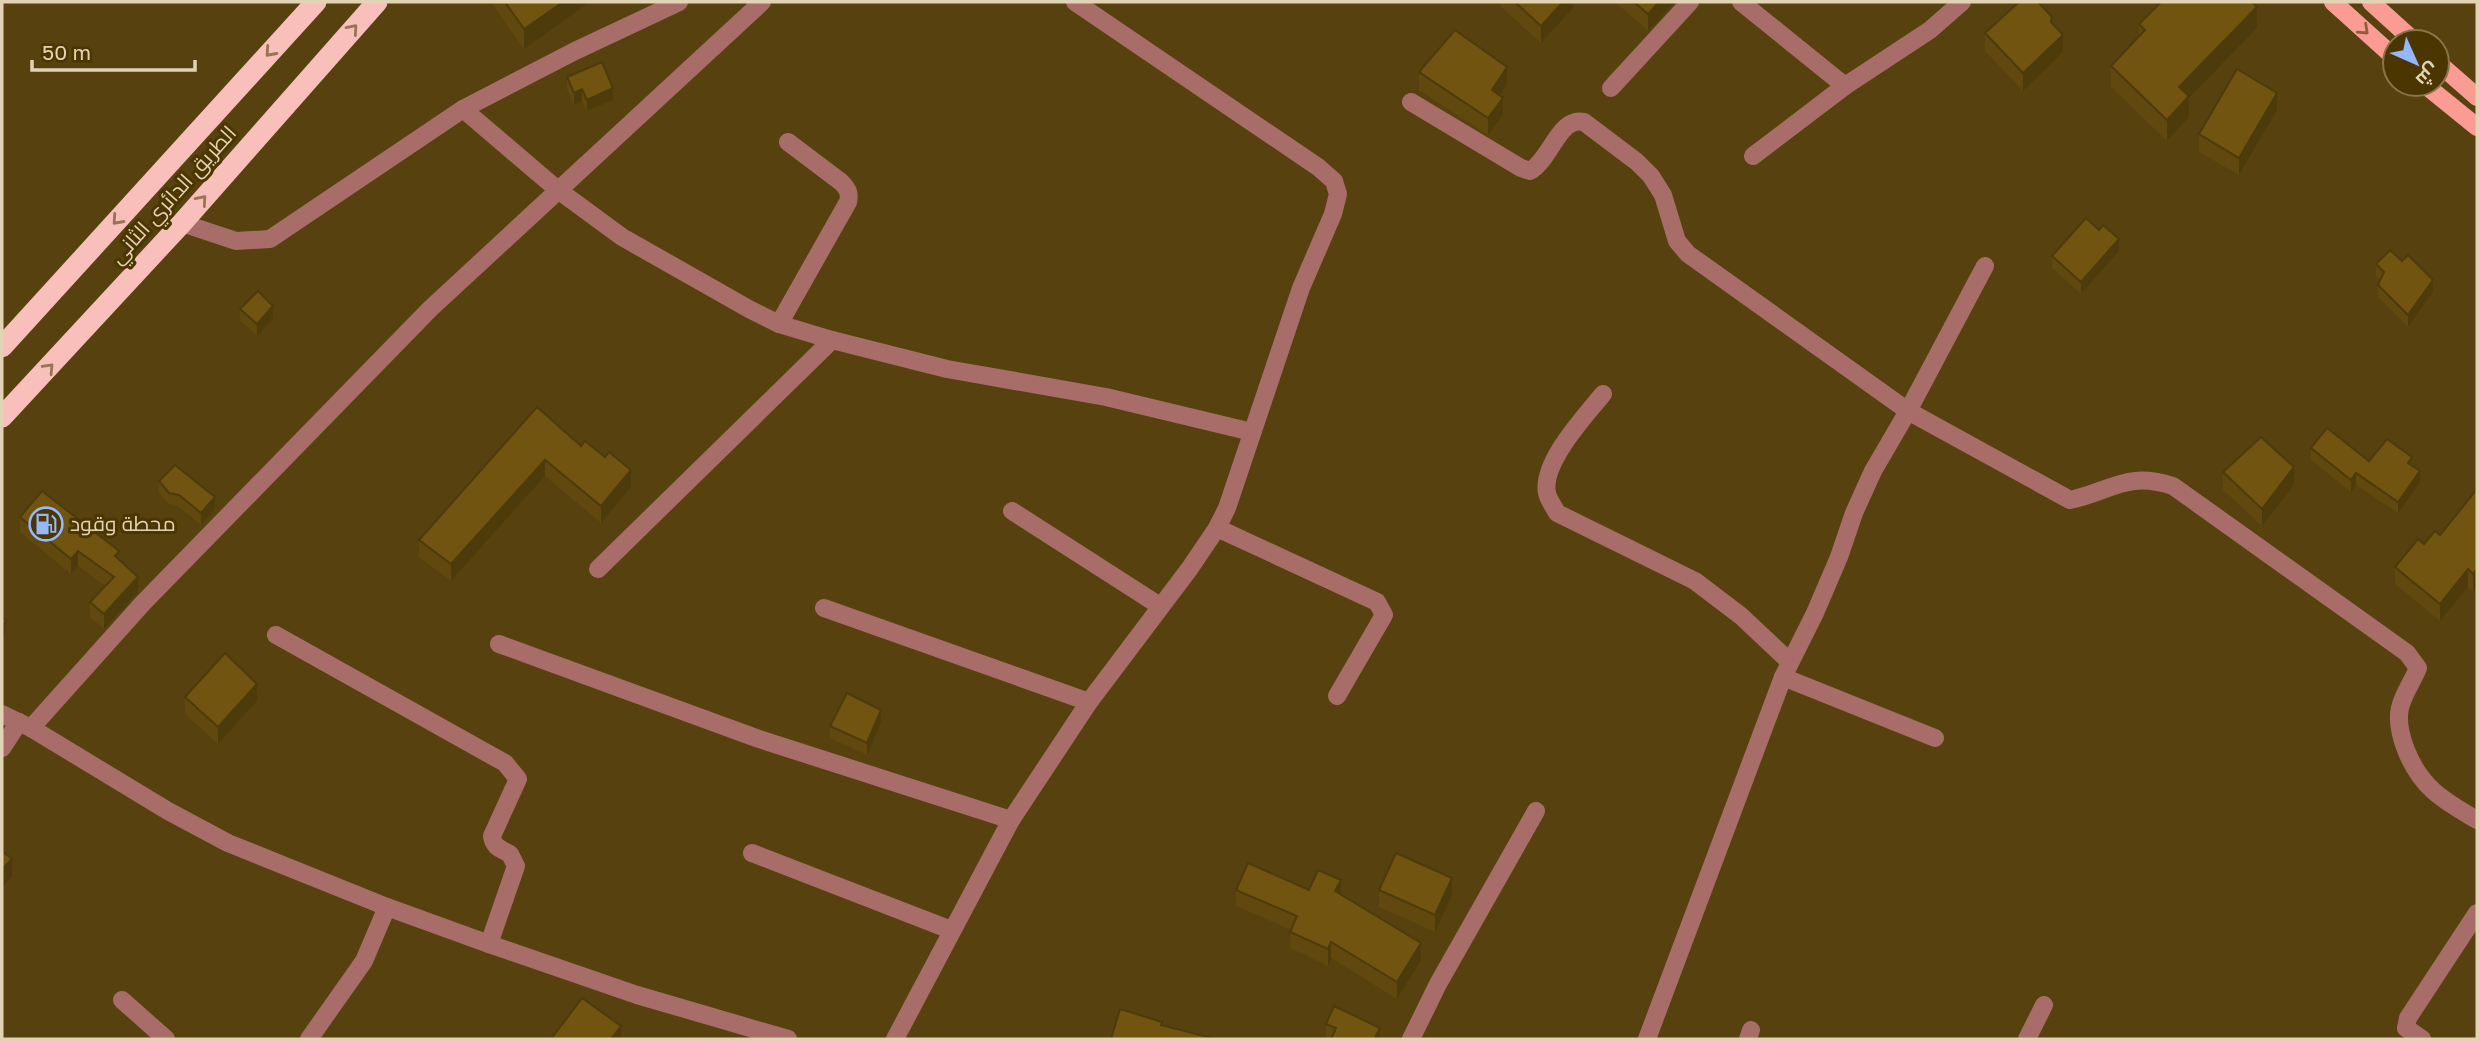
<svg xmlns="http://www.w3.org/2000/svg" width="2479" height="1041" font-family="'Golos Text',Cairo,sans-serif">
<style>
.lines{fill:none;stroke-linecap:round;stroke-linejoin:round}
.minor{stroke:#a86d69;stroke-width:18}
.major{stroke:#fa9b94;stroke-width:18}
.highway{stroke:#f9bfba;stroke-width:21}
.wall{fill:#60480e}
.shaded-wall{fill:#4e3b0b}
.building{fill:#705410;stroke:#4e3b0b;stroke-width:2}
.oneway{stroke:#997454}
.oneway2{stroke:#915e3c}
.labels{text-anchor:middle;stroke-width:6;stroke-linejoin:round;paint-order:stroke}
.street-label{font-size:21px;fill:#e3d3b5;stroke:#4b3601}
.poi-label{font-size:21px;fill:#e3d3b5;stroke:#4b3601;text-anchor:start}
</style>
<rect width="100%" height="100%" fill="#56410f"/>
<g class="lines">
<g class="minor">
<path d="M 1741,2 L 1845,86"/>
<path d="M 1611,88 L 1690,2"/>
<path d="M 1411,102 L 1521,168 L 1530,171 C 1551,159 1559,116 1584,122 L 1637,162 L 1651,176 L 1663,195 L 1677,241 L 1688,254 L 1908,411 L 2070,500 C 2112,491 2126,471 2173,486 L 2407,653 L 2418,668 C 2413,681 2403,694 2400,708 C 2397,721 2401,737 2406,750 C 2421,788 2443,800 2477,820"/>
<path d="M 463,109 L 558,190 L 622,237 L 749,309 L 779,324 L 832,340 L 947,369 L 1106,397 L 1252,432"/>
<path d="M 1753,156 L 1845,86 L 1930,30 L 1962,2"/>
<path d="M 182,223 L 236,241 L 270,239 L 463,109 L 575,51 L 679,2"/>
<path d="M 779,324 L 848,202 C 850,193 848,189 841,182 L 788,142"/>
<path d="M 1603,394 C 1585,416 1541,463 1547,493 C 1548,499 1554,507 1557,513 L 1695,581 L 1741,616 L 1790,662"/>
<path d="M 1012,511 L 1160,606"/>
<path d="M 1217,528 L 1377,602 L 1384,615 L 1337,696"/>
<path d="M 598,569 L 832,340"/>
<path d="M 824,608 L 1089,702"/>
<path d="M 276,635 L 505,763 L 518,779 L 492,836 C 493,847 501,849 510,854 L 516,866 L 489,944"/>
<path d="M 499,644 L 759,739 L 1011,820"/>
<path d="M 1783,677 L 1935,738"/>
<path d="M 2,714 L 31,728 L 168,811 L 228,843 L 387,907 L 489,944 L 637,995 L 788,1039"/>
<path d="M 31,728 L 143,603 L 430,309 L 762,2"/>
<path d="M 2,748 L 19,722"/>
<path d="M 752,853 L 951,930"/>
<path d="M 122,1000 L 166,1039"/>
<path d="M 309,1039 L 364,961 L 387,907"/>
<path d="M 895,1039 L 1011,820 L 1089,702 L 1190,568 L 1217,528 L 1227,508 L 1301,288 L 1333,214 L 1338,194 L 1334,181 L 1318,167 L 1075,2"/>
<path d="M 1411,1039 L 1438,984 L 1536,811"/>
<path d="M 1647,1039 L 1783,677 L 1815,613 L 1839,557 L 1854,513 L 1873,471 L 1908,411 L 1985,266"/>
<path d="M 1748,1039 L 1751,1030"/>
<path d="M 2027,1039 L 2044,1005"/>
<path d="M 2422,1039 L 2406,1028 L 2408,1018 L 2477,913"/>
</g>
<g class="major">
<path d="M 2333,2 L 2395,58"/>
<path d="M 2371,2 L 2415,42"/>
<path d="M 2437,62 L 2477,97"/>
<path d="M 2424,84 L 2477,127"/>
</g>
<g class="highway">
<path d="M 2,347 L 316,2"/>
<path d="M 2,417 L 182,223 L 377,2"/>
</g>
</g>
<g class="wall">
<path d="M 491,2 L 590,2 L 524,49 Z"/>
<path d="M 1501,2 L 1573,2 L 1573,8 L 1541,43 L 1501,7 Z"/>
<path d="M 1615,2 L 1675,2 L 1648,31 Z"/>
<path d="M 2052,23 L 2063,52 L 2023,91 L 1985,51 L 1985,33 Z"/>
<path d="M 2139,24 L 2257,28 L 2189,98 L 2189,117 L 2167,141 L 2111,87 L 2111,66 L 2139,36 Z"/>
<path d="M 1419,72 L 1507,85 L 1500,96 L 1503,115 L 1488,135 L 1419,90 Z"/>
<path d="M 567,77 L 613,100 L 587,111 L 582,101 L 574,105 L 567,89 Z"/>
<path d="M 2277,110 L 2239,175 L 2199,152 L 2199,134 Z"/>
<path d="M 2119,251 L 2081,294 L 2052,268 L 2052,256 Z"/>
<path d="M 2402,261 L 2433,292 L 2408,327 L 2378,297 L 2378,285 L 2380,280 L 2376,276 L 2376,264 Z"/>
<path d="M 240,309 L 273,318 L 257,336 L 240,321 Z"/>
<path d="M 537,407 L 631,487 L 601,523 L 545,476 L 451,581 L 419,557 L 419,540 Z"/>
<path d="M 2311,448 L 2369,461 L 2412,466 L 2420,482 L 2398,513 L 2356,485 L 2351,492 L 2311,460 Z"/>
<path d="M 2223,472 L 2294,485 L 2262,526 L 2223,490 Z"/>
<path d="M 159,481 L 215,509 L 201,525 L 179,507 L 169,504 L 159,493 Z"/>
<path d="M 2477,489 L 2477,586 L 2473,591 L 2468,587 L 2440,621 L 2395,584 L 2395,567 L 2440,535 Z"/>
<path d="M 20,517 L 119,560 L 138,592 L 104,629 L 90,617 L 90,602 L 105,586 L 78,566 L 71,574 L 20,532 Z"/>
<path d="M 185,697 L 257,701 L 218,744 L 185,714 Z"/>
<path d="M 881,722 L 867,755 L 830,738 L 830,726 Z"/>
<path d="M 1236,890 L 1309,890 L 1341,895 L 1421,960 L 1397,999 L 1331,958 L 1328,966 L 1290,948 L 1291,930 L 1236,906 Z"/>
<path d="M 1379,890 L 1452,895 L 1435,932 L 1379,907 Z"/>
<path d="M 1326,1024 L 1380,1039 L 1326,1039 Z"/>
</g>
<g class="shaded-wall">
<path d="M 563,2 L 590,2 L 524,49 L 524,29 Z"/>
<path d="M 1563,2 L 1573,2 L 1573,8 L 1541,43 L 1541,26 Z"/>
<path d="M 1659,2 L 1675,2 L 1648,31 L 1648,14 Z"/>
<path d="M 2257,7 L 2257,28 L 2189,98 L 2189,117 L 2167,141 L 2167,120 L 2179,87 Z"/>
<path d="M 2063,35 L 2063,52 L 2023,91 L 2023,73 Z"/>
<path d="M 1507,67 L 1507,85 L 1492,107 L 1492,90 Z"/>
<path d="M 613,88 L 613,100 L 587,111 L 587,100 Z"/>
<path d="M 582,89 L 582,101 L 574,105 L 574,93 Z"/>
<path d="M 2277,93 L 2277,110 L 2239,175 L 2239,158 Z"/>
<path d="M 1503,98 L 1503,115 L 1488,135 L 1488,118 Z"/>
<path d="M 2119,239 L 2119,251 L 2081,294 L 2081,282 Z"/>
<path d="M 2433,280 L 2433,292 L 2408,327 L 2408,315 Z"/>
<path d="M 273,306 L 273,318 L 257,336 L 257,324 Z"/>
<path d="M 545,460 L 545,476 L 451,581 L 451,564 Z"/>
<path d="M 2294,467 L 2294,485 L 2262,526 L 2262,509 Z"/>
<path d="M 631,470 L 631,487 L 601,523 L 601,506 Z"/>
<path d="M 2420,471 L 2420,482 L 2398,513 L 2398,502 Z"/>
<path d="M 2356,473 L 2356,485 L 2351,492 L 2351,480 Z"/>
<path d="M 215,497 L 215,509 L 201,525 L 201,513 Z"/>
<path d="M 78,551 L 78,566 L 71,574 L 71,559 Z"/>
<path d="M 2468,569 L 2468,587 L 2440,621 L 2440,604 Z"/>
<path d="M 2477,569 L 2477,586 L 2473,591 L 2473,574 Z"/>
<path d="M 138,577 L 138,592 L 104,629 L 104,614 Z"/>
<path d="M 6,620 L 6,632 L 2,639 L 2,627 Z"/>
<path d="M 257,684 L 257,701 L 218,744 L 218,727 Z"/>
<path d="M 881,710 L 881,722 L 867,755 L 867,743 Z"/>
<path d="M 12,859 L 12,877 L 2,887 L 2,869 Z"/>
<path d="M 1452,878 L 1452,895 L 1435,932 L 1435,915 Z"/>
<path d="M 1341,880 L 1341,897 L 1335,891 Z"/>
<path d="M 1331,942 L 1331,958 L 1328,966 L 1328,949 Z"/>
<path d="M 1421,943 L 1421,960 L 1397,999 L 1397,982 Z"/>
<path d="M 621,1026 L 621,1039 L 611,1039 Z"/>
<path d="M 1380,1028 L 1380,1039 L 1374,1039 Z"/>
</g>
<g class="building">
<path d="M 505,2 L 563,2 L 524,29 Z"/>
<path d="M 1515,2 L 1563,2 L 1541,26 Z"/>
<path d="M 1634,2 L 1659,2 L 1648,14 Z"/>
<path d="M 2019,2 L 2038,2 L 2052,17 L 2051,22 L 2063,35 L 2023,73 L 1985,33 Z"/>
<path d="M 2161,2 L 2252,2 L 2257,7 L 2179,87 L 2189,96 L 2167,120 L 2111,66 L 2145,30 L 2139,24 Z"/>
<path d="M 1455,30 L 1507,67 L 1492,90 L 1503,98 L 1488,118 L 1419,72 Z"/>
<path d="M 602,62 L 613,88 L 587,100 L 582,89 L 574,93 L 567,77 Z"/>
<path d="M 2237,69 L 2277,93 L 2239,158 L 2199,134 Z"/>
<path d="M 2086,218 L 2099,230 L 2103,225 L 2119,239 L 2081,282 L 2052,256 Z"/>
<path d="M 2390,250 L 2402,261 L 2408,255 L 2433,280 L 2408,315 L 2378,285 L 2384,272 L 2376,264 Z"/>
<path d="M 258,291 L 273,306 L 257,324 L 240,309 Z"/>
<path d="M 537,407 L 581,446 L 585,441 L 605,457 L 609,452 L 631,470 L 601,506 L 545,460 L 451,564 L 419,540 Z"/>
<path d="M 2327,428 L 2369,461 L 2387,439 L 2412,457 L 2408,463 L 2420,471 L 2398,502 L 2356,473 L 2351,480 L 2311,448 Z"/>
<path d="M 2261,437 L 2294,467 L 2262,509 L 2223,472 Z"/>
<path d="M 175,465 L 215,497 L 201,513 L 179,495 L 169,493 L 159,481 Z"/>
<path d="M 2477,489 L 2477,569 L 2473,574 L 2468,569 L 2440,604 L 2395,567 L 2418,539 L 2424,544 L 2435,531 L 2440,535 Z"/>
<path d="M 42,491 L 119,551 L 115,556 L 138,577 L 104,614 L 90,602 L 114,577 L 78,551 L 71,559 L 20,517 Z"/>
<path d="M 2,617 L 6,620 L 2,627 Z"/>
<path d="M 225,653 L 257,684 L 218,727 L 185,697 Z"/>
<path d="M 847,693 L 881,710 L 867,743 L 830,726 Z"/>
<path d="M 2,851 L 12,859 L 2,869 Z"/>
<path d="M 1396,853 L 1452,878 L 1435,915 L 1379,890 Z"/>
<path d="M 1248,863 L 1309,890 L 1318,870 L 1341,880 L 1335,891 L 1421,943 L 1397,982 L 1331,942 L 1328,949 L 1290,932 L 1297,916 L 1236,890 Z"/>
<path d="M 582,998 L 621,1026 L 611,1039 L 551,1039 Z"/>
<path d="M 1334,1006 L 1380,1028 L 1374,1039 L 1331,1039 L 1336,1028 L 1326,1024 Z"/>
<path d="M 1120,1009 L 1162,1022 L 1161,1025 L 1216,1039 L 1111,1039 Z"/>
</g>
<defs><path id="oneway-chevron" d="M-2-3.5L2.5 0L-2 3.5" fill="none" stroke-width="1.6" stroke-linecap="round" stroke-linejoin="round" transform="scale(1.75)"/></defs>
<g class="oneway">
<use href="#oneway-chevron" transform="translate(353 29) rotate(-49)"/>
<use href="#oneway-chevron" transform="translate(270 52) rotate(132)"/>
<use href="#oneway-chevron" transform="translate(202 200) rotate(-49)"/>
<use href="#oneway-chevron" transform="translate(117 220) rotate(132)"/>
<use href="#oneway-chevron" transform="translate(49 368) rotate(-47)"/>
</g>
<use class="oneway2" href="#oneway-chevron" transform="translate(2364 30) rotate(43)"/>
<defs>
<symbol id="fuel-ring" viewBox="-11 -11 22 22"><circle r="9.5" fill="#4b3601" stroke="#95b7fd" stroke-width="1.5"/><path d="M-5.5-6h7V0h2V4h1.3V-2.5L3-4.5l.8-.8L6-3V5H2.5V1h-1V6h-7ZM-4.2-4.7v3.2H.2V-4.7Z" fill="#95b7fd"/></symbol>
</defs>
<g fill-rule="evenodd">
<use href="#fuel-ring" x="27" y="505" width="38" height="38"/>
</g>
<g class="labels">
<g class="street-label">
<text transform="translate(173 195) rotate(-48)" y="7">الطريق الدائري الثاني</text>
</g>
<g class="poi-label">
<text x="70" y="531">محطة وقود</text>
</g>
</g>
<rect width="2479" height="1041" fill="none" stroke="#e3d3b5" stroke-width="7"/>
<g transform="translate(2416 63) rotate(135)"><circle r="33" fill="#4b3601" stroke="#887549" stroke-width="2"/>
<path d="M0-5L12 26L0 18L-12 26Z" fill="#95b7fd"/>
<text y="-10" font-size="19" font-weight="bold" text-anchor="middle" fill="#e3d3b5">ش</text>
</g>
<path d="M32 60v10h163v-10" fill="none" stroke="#e3d3b5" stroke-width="3.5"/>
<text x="42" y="60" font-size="21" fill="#e3d3b5" stroke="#4b3601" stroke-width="5" paint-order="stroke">50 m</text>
</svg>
